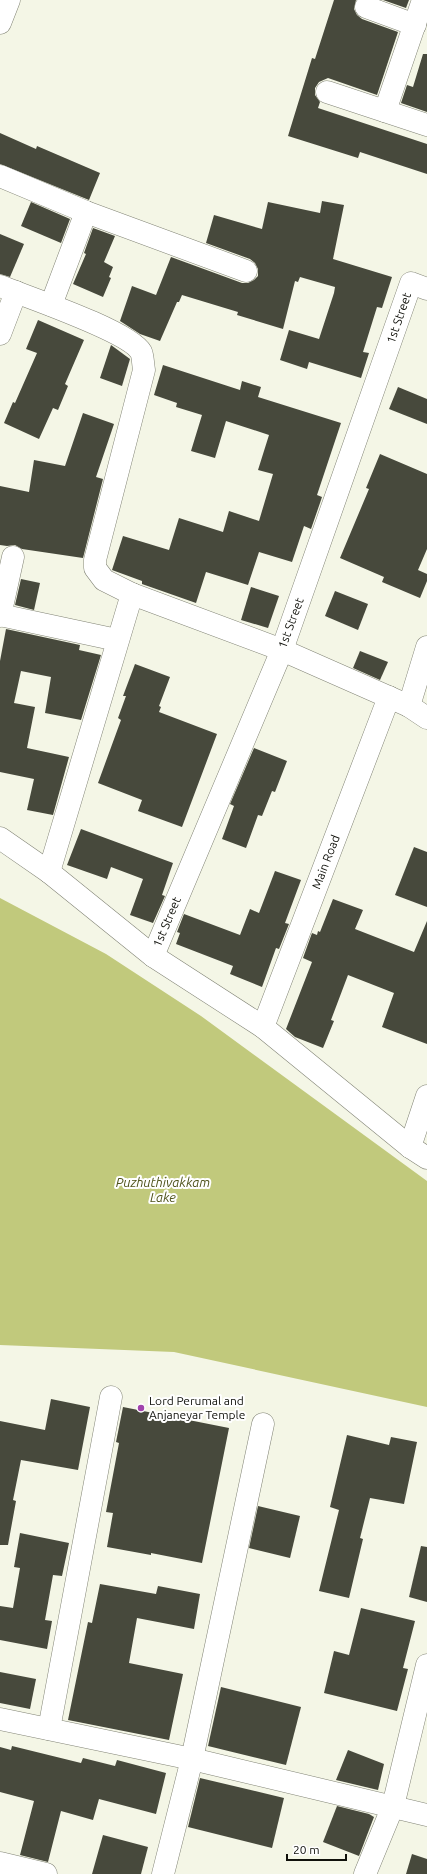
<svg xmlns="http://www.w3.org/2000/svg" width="427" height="1874" font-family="Ubuntu,sans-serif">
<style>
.water{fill:#c1c97c}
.building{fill:#47493c}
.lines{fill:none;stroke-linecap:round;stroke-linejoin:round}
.minor-casing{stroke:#828476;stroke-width:23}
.minor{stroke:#fff;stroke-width:22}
.poi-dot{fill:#a143ac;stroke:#fff;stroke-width:1.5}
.labels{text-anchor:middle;stroke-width:4;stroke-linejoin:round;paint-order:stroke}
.street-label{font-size:12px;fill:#10110b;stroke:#fff}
.poi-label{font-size:12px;fill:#10110b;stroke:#fff;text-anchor:start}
.water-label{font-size:13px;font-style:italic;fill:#4f531b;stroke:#fff}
</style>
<rect width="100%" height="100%" fill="#f4f6e6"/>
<path class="water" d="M 0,898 L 106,954 L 201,1016 L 427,1181 L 427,1407 L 174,1352 L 0,1345 Z"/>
<g class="building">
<path d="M 334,0 L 356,0 L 354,9 L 357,15 L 362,19 L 398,32 L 377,95 L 328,78 L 319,82 L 315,88 L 315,95 L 320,102 L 318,108 L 427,144 L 427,174 L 360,152 L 358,158 L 288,136 L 312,58 L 315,59 Z"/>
<path d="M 383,0 L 409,0 L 406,8 Z"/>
<path d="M 423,54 L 427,54 L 427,112 L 401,103 L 407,85 L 413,87 Z"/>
<path d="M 0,133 L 36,149 L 37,146 L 100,173 L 89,200 L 0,164 Z"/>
<path d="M 322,201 L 344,205 L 333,259 L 392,277 L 382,308 L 377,307 L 363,352 L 369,353 L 361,378 L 309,362 L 307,369 L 280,360 L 289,330 L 319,339 L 334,293 L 335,287 L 300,277 L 298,282 L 295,281 L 283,329 L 237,315 L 238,312 L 182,295 L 179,302 L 177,302 L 160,341 L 140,334 L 120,321 L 132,286 L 156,295 L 171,257 L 242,283 L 248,283 L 254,280 L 258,276 L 258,269 L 255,263 L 250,259 L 206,243 L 214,215 L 262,229 L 268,202 L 320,213 Z"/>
<path d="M 31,202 L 70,219 L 61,243 L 21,226 Z"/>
<path d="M 93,228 L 115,236 L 104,262 L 113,267 L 109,277 L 111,278 L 103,297 L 73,284 L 86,254 L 84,253 Z"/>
<path d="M 0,234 L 24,244 L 10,277 L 0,274 Z"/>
<path d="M 38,320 L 84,340 L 65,384 L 68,386 L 58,410 L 53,408 L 39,439 L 4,423 L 13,402 L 15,403 L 37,353 L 26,349 Z"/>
<path d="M 111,345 L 130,359 L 122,386 L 100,378 Z"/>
<path d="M 163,365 L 240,390 L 242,381 L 261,387 L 258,397 L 341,423 L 317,495 L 322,497 L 320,503 L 311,529 L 304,526 L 292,562 L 259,552 L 248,585 L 206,572 L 196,603 L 142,584 L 142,581 L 112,570 L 123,536 L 169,550 L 179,518 L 223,532 L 229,511 L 259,521 L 273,474 L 258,470 L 269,435 L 226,421 L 215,458 L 191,451 L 202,415 L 176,407 L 177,403 L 154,395 Z"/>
<path d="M 398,387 L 427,399 L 427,424 L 389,409 Z"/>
<path d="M 83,413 L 114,424 L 96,477 L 103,479 L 83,558 L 22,549 L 15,545 L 7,546 L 0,545 L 0,486 L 29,492 L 34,460 L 65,466 Z"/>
<path d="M 380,454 L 427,474 L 427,549 L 418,570 L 427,574 L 427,581 L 420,598 L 382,582 L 384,577 L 340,558 L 369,489 L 366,488 Z"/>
<path d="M 21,579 L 40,583 L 34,610 L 15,605 Z"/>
<path d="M 251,587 L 279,596 L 268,628 L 241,620 Z"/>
<path d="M 335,591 L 368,604 L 358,630 L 325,616 Z"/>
<path d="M 6,629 L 80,645 L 79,650 L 101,655 L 81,720 L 45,713 L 51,677 L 21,671 L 14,703 L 35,707 L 27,748 L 69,757 L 53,815 L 27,810 L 34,779 L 0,772 L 0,661 Z"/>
<path d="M 360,651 L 388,662 L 380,680 L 353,668 Z"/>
<path d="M 135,664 L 170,677 L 159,706 L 161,707 L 159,712 L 217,734 L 182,827 L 138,811 L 142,800 L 98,783 L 121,720 L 118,718 L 126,696 L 123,696 Z"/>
<path d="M 254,748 L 287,761 L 275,792 L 272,791 L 262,816 L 258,815 L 246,848 L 222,839 L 234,806 L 230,804 Z"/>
<path d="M 81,829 L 173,863 L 162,895 L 165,896 L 153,923 L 130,915 L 143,879 L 111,867 L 107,879 L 67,865 Z"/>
<path d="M 414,847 L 427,852 L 427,907 L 395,895 Z"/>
<path d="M 275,871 L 301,880 L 285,923 L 289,924 L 279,949 L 276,948 L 262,987 L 230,974 L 233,966 L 176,944 L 180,933 L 177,932 L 184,914 L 240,935 L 250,909 L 259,913 Z"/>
<path d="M 333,899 L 363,910 L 355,929 L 414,952 L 427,921 L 427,1044 L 382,1027 L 394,993 L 348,975 L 331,1020 L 334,1021 L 323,1048 L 295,1037 L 286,1029 L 312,962 L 303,958 L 312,933 L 317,935 L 318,931 L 320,932 Z"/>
<path d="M 51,1399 L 90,1407 L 78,1470 L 21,1460 L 13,1500 L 16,1501 L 8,1545 L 0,1545 L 0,1421 L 45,1430 Z"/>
<path d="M 123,1407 L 229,1428 L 202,1563 L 151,1553 L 151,1555 L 107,1547 L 113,1513 L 106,1512 L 119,1443 L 116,1442 Z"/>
<path d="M 347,1435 L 389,1445 L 391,1437 L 417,1442 L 404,1504 L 370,1498 L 360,1538 L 363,1539 L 349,1598 L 319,1591 L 339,1510 L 330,1507 Z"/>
<path d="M 258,1506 L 300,1516 L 290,1558 L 249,1548 Z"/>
<path d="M 20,1533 L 69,1543 L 62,1576 L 53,1575 L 45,1620 L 52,1621 L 47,1649 L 0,1640 L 0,1606 L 13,1608 L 20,1568 L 14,1567 Z"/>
<path d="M 421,1546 L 427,1547 L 427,1602 L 409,1597 Z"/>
<path d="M 100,1584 L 156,1594 L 158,1586 L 200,1594 L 194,1629 L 137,1618 L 129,1663 L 183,1674 L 169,1740 L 68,1720 L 88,1622 L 92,1623 Z"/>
<path d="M 361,1608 L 415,1621 L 403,1668 L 408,1669 L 397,1711 L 324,1693 L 334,1651 L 349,1655 Z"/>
<path d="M 0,1672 L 36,1679 L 30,1709 L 0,1703 Z"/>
<path d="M 221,1687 L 301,1707 L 286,1765 L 208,1746 Z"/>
<path d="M 12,1746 L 81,1763 L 83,1758 L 115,1766 L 117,1760 L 166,1773 L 156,1814 L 99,1799 L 93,1820 L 61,1811 L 48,1862 L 20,1855 L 34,1801 L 0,1792 L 0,1747 L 11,1750 Z"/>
<path d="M 348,1750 L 384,1764 L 378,1790 L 336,1780 Z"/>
<path d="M 200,1778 L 284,1798 L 272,1848 L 188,1827 Z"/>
<path d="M 337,1806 L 369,1814 L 374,1817 L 359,1856 L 323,1842 Z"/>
<path d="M 103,1835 L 148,1847 L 141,1874 L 92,1874 Z"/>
<path d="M 412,1854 L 427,1859 L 427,1874 L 406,1874 Z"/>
</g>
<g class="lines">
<defs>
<g id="minor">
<path d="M 366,7 L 415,25"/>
<path d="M 0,23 L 9,0"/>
<path d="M 327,92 L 427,125"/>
<path d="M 385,111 L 423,0"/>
<path d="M 0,176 L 86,212 L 246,271"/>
<path d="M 0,286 C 27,297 129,331 141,352 C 143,356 143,364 144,370 L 95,560 L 95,568 L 104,580 L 132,594 L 282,650 L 409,706 L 427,718"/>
<path d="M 51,305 L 86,212"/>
<path d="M 0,334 L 16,292"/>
<path d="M 0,615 L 117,640"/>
<path d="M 0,616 L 13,557"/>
<path d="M 409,706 L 427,647"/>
<path d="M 0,838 L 49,872 L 153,956 L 263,1027 L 410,1147 L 427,1158"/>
<path d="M 49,872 L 132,594"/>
<path d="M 153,956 L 282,650 L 411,283 L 427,289"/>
<path d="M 263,1027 L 389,697"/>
<path d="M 410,1147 L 427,1096"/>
<path d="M 0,1719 L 192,1759 L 427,1815"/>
<path d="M 49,1729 L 111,1397"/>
<path d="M 0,1863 L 46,1874"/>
<path d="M 163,1874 L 192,1759 L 263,1424"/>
<path d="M 365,1874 L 393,1806 L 427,1665"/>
</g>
</defs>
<use href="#minor" class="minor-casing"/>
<use href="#minor" class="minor"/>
</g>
<circle class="poi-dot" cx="141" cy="1408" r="4"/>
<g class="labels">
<g class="street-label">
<text transform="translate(399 318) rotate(-71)" y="4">1st Street</text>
<text transform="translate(291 623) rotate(-70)" y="4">1st Street</text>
<text transform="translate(326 862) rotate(-69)" y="4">Main Road</text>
<text transform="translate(167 922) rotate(-67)" y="4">1st Street</text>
</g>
<g class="poi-label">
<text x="149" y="1405">Lord Perumal and<tspan x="149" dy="14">Anjaneyar Temple</tspan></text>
</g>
<g class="water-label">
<text x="163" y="1187">Puzhuthivakkam<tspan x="163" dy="15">Lake</tspan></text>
</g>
</g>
<path d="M287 1854v6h59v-6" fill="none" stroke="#10110b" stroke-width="2"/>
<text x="293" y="1854" font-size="12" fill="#10110b" stroke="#ffffff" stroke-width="3" paint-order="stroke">20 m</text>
</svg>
